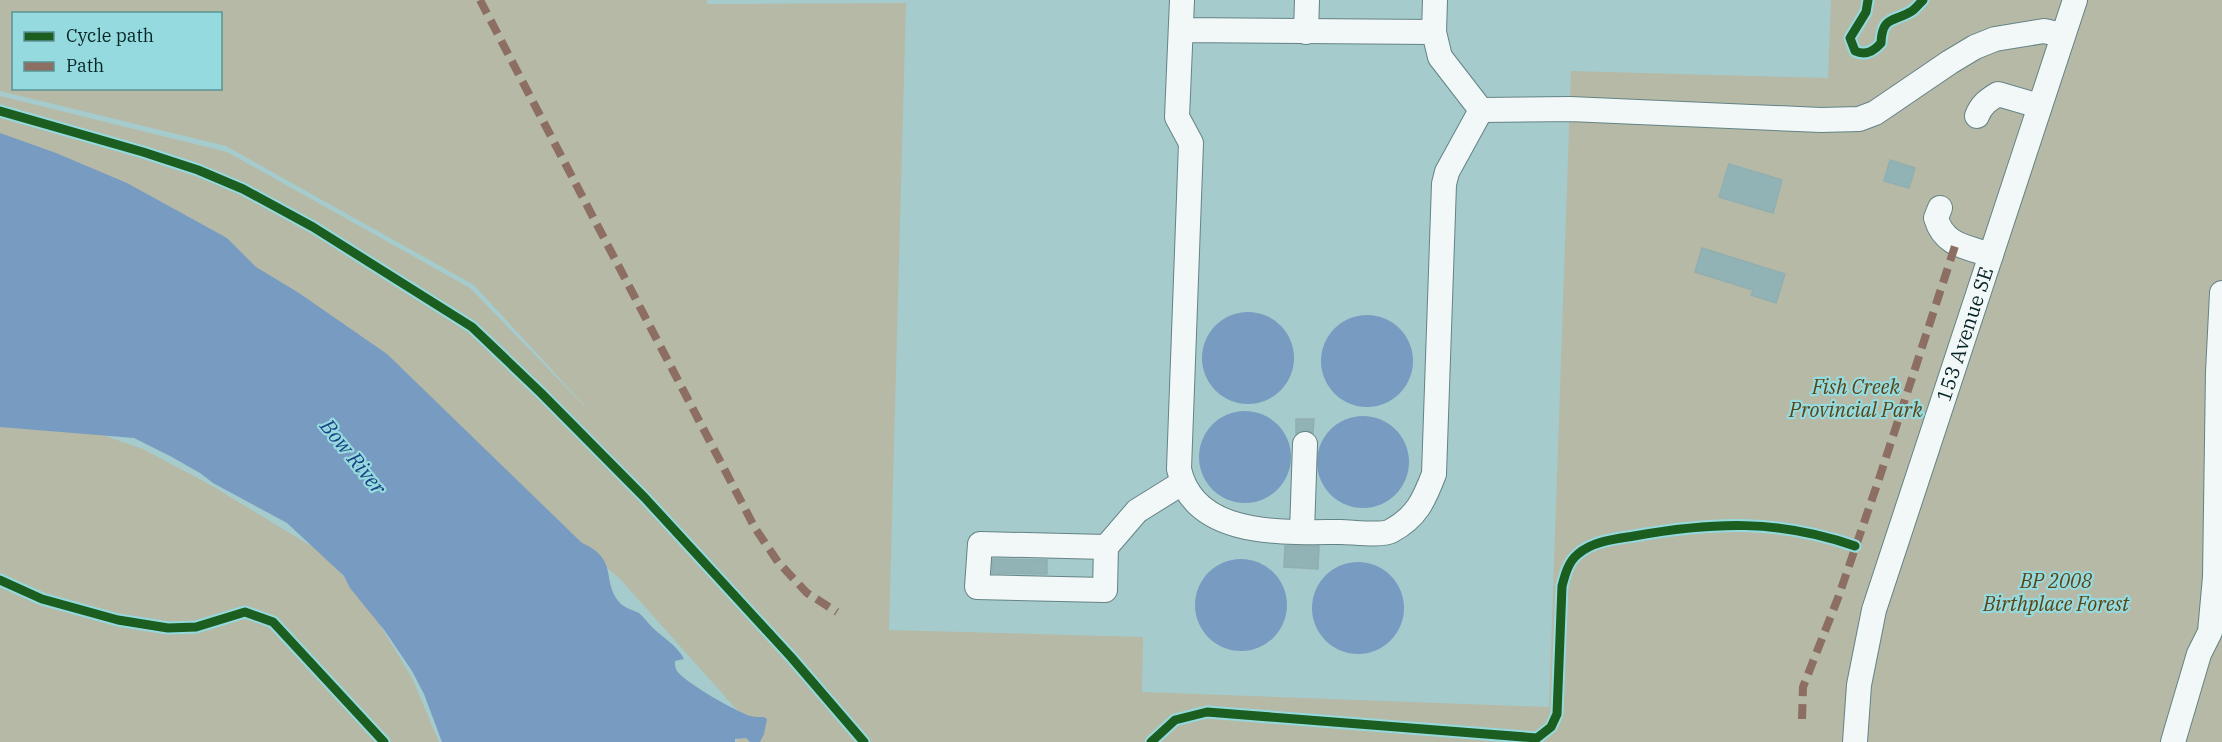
<svg xmlns="http://www.w3.org/2000/svg" width="2222" height="742" font-family="'IBM Plex Serif',serif">
<style>
.green{fill:#b5b9a6;fill-rule:evenodd}
.water{fill:#789bc1}
.building{fill:#91b3b5;stroke:#91aeb0;stroke-width:1.5}
.lines{fill:none;stroke-linecap:round;stroke-linejoin:round}
.minor-casing{stroke:#648384;stroke-width:26}
.minor{stroke:#f2f7f8;stroke-width:24}
.quiet{stroke:#8d6e63;stroke-width:8;stroke-dasharray:15 8;stroke-linecap:butt}
.cycleway-casing{stroke:#95dade;stroke-width:13}
.cycleway{stroke:#1b5e20;stroke-width:9}
.labels{text-anchor:middle;stroke-width:4.5;stroke-linejoin:round;paint-order:stroke}
.street-label{font-size:20px;fill:#072526;stroke:#95dade}
.park-label{font-size:20px;font-style:italic;fill:#5c4312;stroke:#95dade}
.water-label{font-size:21px;font-style:italic;fill:#1a4184;stroke:#95dade}
</style>
<rect width="100%" height="100%" fill="#a6cbcd"/>
<g class="green">
<path d="M 0,0 L 707,0 L 707,4 L 906,3 L 889,630 L 1143,637 L 1142,692 L 1549,707 L 1571,71 L 1828,78 L 1831,0 L 2222,0 L 2222,742 L 736,742 L 746,720 L 621,580 L 514,488 L 0,206 L 0,96 L 227,152 L 470,288 L 596,418 L 474,285 L 226,146 L 0,91 ZM 14,14 L 220,14 L 220,88 L 14,88 Z"/>
<path d="M 0,355 L 108,437 L 143,449 L 207,483 L 326,555 L 374,615 L 412,678 L 439,742 L 0,742 Z"/>
</g>
<g class="water">
<path d="M 0,133 L 56,153 L 127,183 L 227,238 L 256,267 L 299,293 L 387,354 L 582,543 C 619,559 601,580 619,602 C 624,608 633,610 639,613 C 644,617 647,622 652,627 C 663,638 677,645 684,659 L 675,661 C 675,665 675,668 677,671 C 686,683 735,711 750,716 C 755,717 759,717 764,717 L 767,719 L 764,734 L 760,742 L 750,742 L 746,738 L 735,739 L 735,742 L 442,742 L 424,694 L 412,671 L 385,631 L 350,588 L 344,576 L 287,523 L 213,483 L 200,473 L 170,456 L 134,438 L 0,427 Z"/>
<circle cx="1248" cy="358" r="46"/>
<circle cx="1367" cy="361" r="46"/>
<circle cx="1245" cy="457" r="46"/>
<circle cx="1363" cy="462" r="46"/>
<circle cx="1241" cy="605" r="46"/>
<circle cx="1358" cy="608" r="46"/>
</g>
<g class="building">
<path d="M 1890,160 L 1915,168 L 1909,188 L 1884,181 Z"/>
<path d="M 1729,164 L 1782,180 L 1773,213 L 1719,197 Z"/>
<path d="M 1702,248 L 1785,274 L 1776,303 L 1751,295 L 1753,290 L 1695,272 Z"/>
<path d="M 1296,419 L 1314,419 L 1313,433 L 1305,430 L 1296,434 Z"/>
<path d="M 1285,546 L 1319,546 L 1318,569 L 1284,567 Z"/>
<path d="M 993,559 L 1047,560 L 1047,574 L 992,573 Z"/>
</g>
<g class="lines">
<defs>
<g id="minor">
<path d="M 1182,0 L 1177,117 L 1191,143 L 1179,469 C 1194,539 1286,532 1341,532 C 1352,532 1382,536 1391,531 C 1417,517 1424,500 1434,474 L 1444,184 L 1447,172 L 1481,110 L 1440,57 L 1434,32 L 1182,30"/>
<path d="M 1306,32 L 1307,0"/>
<path d="M 1434,32 L 1435,0"/>
<path d="M 1481,110 L 1570,109 L 1821,120 L 1859,119 L 1875,113 L 1950,62 L 1975,47 L 1995,39 L 2044,31 L 2062,35"/>
<path d="M 1977,116 C 1981,105 1988,100 1998,94 L 2039,106"/>
<path d="M 1940,208 L 1936,218 C 1944,246 1967,247 1991,255"/>
<path d="M 1302,532 L 1305,444"/>
<path d="M 1106,547 L 980,544 L 977,587 L 1105,590 L 1106,547 L 1137,511 L 1182,483"/>
<path id="s1" d="M 1855,742 L 1859,685 L 1874,610 L 2075,0"/>
<path d="M 2173,742 L 2199,654 L 2210,632 L 2215,577 L 2218,372 L 2222,293"/>
</g>
</defs>
<use href="#minor" class="minor-casing"/>
<use href="#minor" class="minor"/>
<g class="quiet">
<path d="M 480,0 L 755,528 L 778,562 L 807,593 L 837,612"/>
<path d="M 1802,719 L 1803,687 L 1838,598 L 1879,479 L 1956,243"/>
</g>
<defs>
<g id="cycleway">
<path d="M 1868,0 L 1866,12 L 1850,38 L 1855,51 C 1866,56 1874,51 1881,43 C 1882,15 1895,22 1912,11 C 1916,8 1920,3 1923,0"/>
<path d="M 0,111 L 143,152 L 198,170 L 243,189 L 313,227 L 472,327 L 541,393 L 645,498 L 791,657 L 864,742"/>
<path d="M 0,580 L 42,599 L 118,620 L 168,628 L 196,627 L 245,612 L 273,622 L 384,742"/>
<path d="M 1151,742 L 1175,720 L 1207,712 L 1537,738 L 1551,727 L 1557,714 L 1562,586 C 1565,575 1568,562 1578,554 C 1593,541 1615,539 1634,536 C 1713,522 1778,519 1855,546"/>
</g>
</defs>
<use href="#cycleway" class="cycleway-casing"/>
<use href="#cycleway" class="cycleway"/>
</g>
<g class="labels">
<g class="street-label">
<text dy="7" stroke="none"><textPath href="#s1" startOffset="424">153 Avenue SE</textPath></text>
</g>
<g class="park-label">
<text x="1856" y="394">Fish Creek<tspan x="1856" dy="23">Provincial Park</tspan></text>
<text x="2056" y="588">BP 2008<tspan x="2056" dy="23">Birthplace Forest</tspan></text>
</g>
<g class="water-label">
<text transform="translate(353 457) rotate(51)" y="7">Bow River</text>
</g>
</g>
<rect x="12" y="12" width="210" height="78" fill="#95dade" stroke="#5c9294" stroke-width="1.5"/>
<rect x="24" y="32" width="30" height="9" fill="#1b5e20" stroke="#5c9294" stroke-width="1.5"/>
<text x="66" y="42" font-size="18" fill="#072526">Cycle path</text>
<rect x="24" y="62" width="30" height="9" fill="#8d6e63" stroke="#5c9294" stroke-width="1.5"/>
<text x="66" y="72" font-size="18" fill="#072526">Path</text>
</svg>
